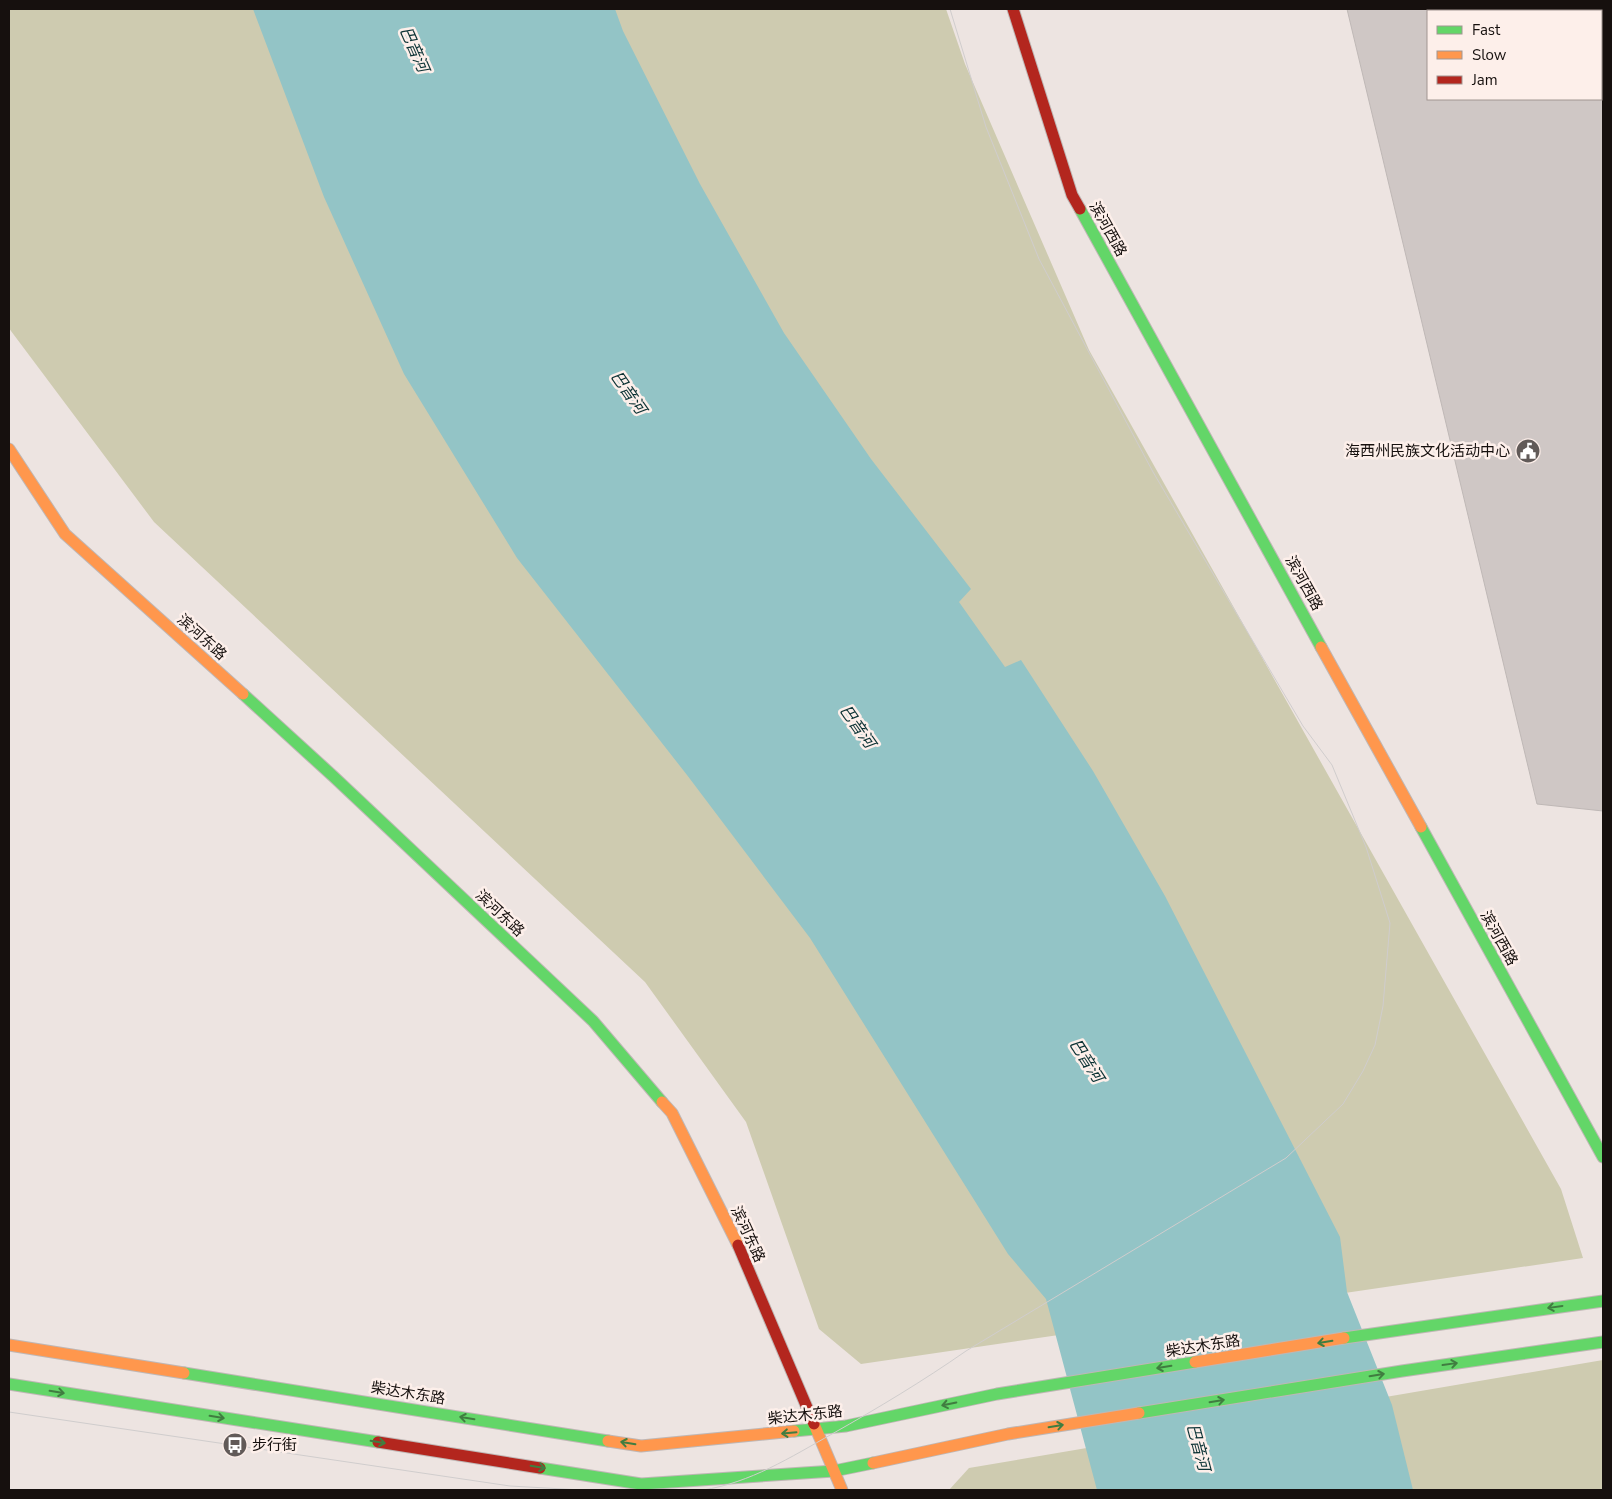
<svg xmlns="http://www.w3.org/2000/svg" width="1612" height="1499" font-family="'Nunito Sans','Noto Sans SC',sans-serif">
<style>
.green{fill:#cecbb0}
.water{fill:#93c4c6}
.building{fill:#cfc7c5;stroke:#bfb8b6;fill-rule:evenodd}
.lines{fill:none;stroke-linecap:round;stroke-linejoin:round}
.fast-casing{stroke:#bfb7b5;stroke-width:13}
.slow-casing{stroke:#bfb7b5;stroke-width:13}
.jam-casing{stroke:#bfb7b5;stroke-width:13}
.fast{stroke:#63d668;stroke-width:11}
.slow{stroke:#ff974d;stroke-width:11}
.jam{stroke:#b3261e;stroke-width:11}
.tram{stroke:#d0cdcd;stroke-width:1}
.oneway{stroke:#407d40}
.labels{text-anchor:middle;stroke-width:5;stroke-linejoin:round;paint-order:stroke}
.street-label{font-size:15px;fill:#16100e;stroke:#fdefea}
.poi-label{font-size:15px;fill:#16100e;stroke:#fdefea;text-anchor:end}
.water-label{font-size:16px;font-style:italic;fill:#0b3234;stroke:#fdefea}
</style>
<rect width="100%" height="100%" fill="#ede4e1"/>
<g class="green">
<path d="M 9,9 L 946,9 L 965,64 L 1089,350 L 1561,1189 L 1583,1258 L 861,1364 L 819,1329 L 746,1122 L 645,982 L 154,522 L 11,331 L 9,328 Z"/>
<path d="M 1603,1360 L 1603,1490 L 949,1490 L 969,1468 Z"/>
</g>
<path class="water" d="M 253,9 L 615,9 L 623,31 L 700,184 L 784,333 L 871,459 L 971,589 L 959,602 L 1005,667 L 1021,660 L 1093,771 L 1165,896 L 1340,1237 L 1347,1292 L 1392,1405 L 1413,1490 L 1097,1490 L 1046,1299 L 1008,1254 L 810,938 L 687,775 L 517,558 L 404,374 L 324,197 Z"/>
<path class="building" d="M 1347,9 L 1603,9 L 1603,811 L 1537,804 ZM 1428,11 L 1601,11 L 1601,99 L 1428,99 Z"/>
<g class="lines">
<defs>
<g id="fast">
<path d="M 1080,209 L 1321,647"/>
<path d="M 243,694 L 334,777 L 593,1021 L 662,1102"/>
<path d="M 1421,827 L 1603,1157"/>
<path d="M 1344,1338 L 1603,1301"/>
<path d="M 184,1373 L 608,1441"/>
<path d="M 9,1384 L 378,1442"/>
<path d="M 1139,1413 L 1402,1371 L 1603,1342"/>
<path d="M 794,1431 L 846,1426 L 997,1394 L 1195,1362"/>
<path d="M 540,1468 L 641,1484 L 834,1471 L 873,1463"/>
</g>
<g id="slow">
<path d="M 9,449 L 65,534 L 243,694"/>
<path d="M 1321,647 L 1421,827"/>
<path d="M 662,1102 L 672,1113 L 738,1245"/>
<path d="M 9,1345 L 184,1373"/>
<path d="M 1195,1362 L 1344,1338"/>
<path d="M 814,1424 L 842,1490"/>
<path d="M 608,1441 L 641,1446 L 794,1431"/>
<path d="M 873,1463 L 1008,1434 L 1139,1413"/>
</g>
<g id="jam">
<path d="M 1013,9 L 1072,195 L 1080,209"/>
<path d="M 738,1245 L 814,1424"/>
<path d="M 378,1442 L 540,1468"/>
</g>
</defs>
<use href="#fast" class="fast-casing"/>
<use href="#slow" class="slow-casing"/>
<use href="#jam" class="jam-casing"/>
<use href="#fast" class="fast"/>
<use href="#slow" class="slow"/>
<use href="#jam" class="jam"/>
<g class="tram">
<path d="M 9,1412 L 510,1486 L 582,1490"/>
<path d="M 703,1490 C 750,1483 791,1457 832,1434 C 878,1408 923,1381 966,1351 L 1286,1158 L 1343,1104 L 1363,1071 L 1375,1045 L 1383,1006 L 1390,923 L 1366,847 L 1332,765 L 1303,726 L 1153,472 L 1039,259 L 986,127 L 950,9"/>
</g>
</g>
<defs><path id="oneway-shaft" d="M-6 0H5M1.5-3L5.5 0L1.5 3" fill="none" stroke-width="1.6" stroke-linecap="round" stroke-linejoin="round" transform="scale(1.25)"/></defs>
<g class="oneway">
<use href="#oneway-shaft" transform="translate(1555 1307) rotate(172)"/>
<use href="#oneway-shaft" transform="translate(1325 1342) rotate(171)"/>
<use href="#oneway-shaft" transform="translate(1450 1364) rotate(-8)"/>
<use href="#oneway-shaft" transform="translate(1164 1367) rotate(171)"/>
<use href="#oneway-shaft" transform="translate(1377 1375) rotate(-9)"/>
<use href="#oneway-shaft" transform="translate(57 1392) rotate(9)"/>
<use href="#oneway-shaft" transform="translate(1217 1401) rotate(-9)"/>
<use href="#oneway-shaft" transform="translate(949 1404) rotate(168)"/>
<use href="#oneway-shaft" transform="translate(217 1417) rotate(9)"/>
<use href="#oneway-shaft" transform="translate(467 1418) rotate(-171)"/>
<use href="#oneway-shaft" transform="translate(1056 1426) rotate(-9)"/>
<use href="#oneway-shaft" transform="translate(789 1433) rotate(175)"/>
<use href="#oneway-shaft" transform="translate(378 1442) rotate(9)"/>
<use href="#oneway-shaft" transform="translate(628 1443) rotate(-171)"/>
<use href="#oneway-shaft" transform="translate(538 1467) rotate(9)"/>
</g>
<defs>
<symbol id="civic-disc" viewBox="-11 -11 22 22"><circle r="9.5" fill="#615a58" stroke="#fdefea"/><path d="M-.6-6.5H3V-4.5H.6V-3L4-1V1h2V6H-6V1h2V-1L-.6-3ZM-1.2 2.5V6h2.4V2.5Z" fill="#fff"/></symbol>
<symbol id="bus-disc" viewBox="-11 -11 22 22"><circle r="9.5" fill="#615a58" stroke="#fdefea"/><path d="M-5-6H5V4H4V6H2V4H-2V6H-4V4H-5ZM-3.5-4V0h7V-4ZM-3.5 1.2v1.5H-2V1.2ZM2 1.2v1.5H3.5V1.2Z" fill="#fff"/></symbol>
</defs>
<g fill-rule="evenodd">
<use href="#civic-disc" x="1514" y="437" width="28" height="28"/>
<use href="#bus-disc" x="221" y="1431" width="28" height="28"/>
</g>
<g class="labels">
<g class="street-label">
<text transform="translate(1108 229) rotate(61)" y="5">滨河西路</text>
<text transform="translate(1304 583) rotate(61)" y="5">滨河西路</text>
<text transform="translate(202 637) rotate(42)" y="5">滨河东路</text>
<text transform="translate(500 913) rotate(43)" y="5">滨河东路</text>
<text transform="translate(1499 938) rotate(61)" y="5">滨河西路</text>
<text transform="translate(748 1234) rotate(65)" y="5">滨河东路</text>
<text transform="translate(1203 1346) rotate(-9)" y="5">柴达木东路</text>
<text transform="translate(408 1393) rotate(9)" y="5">柴达木东路</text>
<text transform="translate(805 1415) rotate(-6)" y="5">柴达木东路</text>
</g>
<g class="poi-label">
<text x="1510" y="456">海西州民族文化活动中心</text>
<text x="252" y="1450" text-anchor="start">步行街</text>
</g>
<g class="water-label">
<text transform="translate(415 49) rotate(66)" y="6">巴音河</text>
<text transform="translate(629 392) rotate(55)" y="6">巴音河</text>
<text transform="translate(858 726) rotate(55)" y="6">巴音河</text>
<text transform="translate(1087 1060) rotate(57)" y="6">巴音河</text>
<text transform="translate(1199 1447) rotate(75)" y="6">巴音河</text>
</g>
</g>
<rect width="1612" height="1499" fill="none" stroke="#16100e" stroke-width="20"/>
<rect x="1427" y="10" width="175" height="90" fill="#fdefea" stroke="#a19692"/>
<rect x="1437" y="26" width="25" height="8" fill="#63d668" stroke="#a19692"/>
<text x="1472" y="35" font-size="15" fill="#16100e">Fast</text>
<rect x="1437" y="51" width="25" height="8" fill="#ff974d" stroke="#a19692"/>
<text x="1472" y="60" font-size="15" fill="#16100e">Slow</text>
<rect x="1437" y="76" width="25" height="8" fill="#b3261e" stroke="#a19692"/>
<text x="1472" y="85" font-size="15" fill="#16100e">Jam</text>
</svg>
